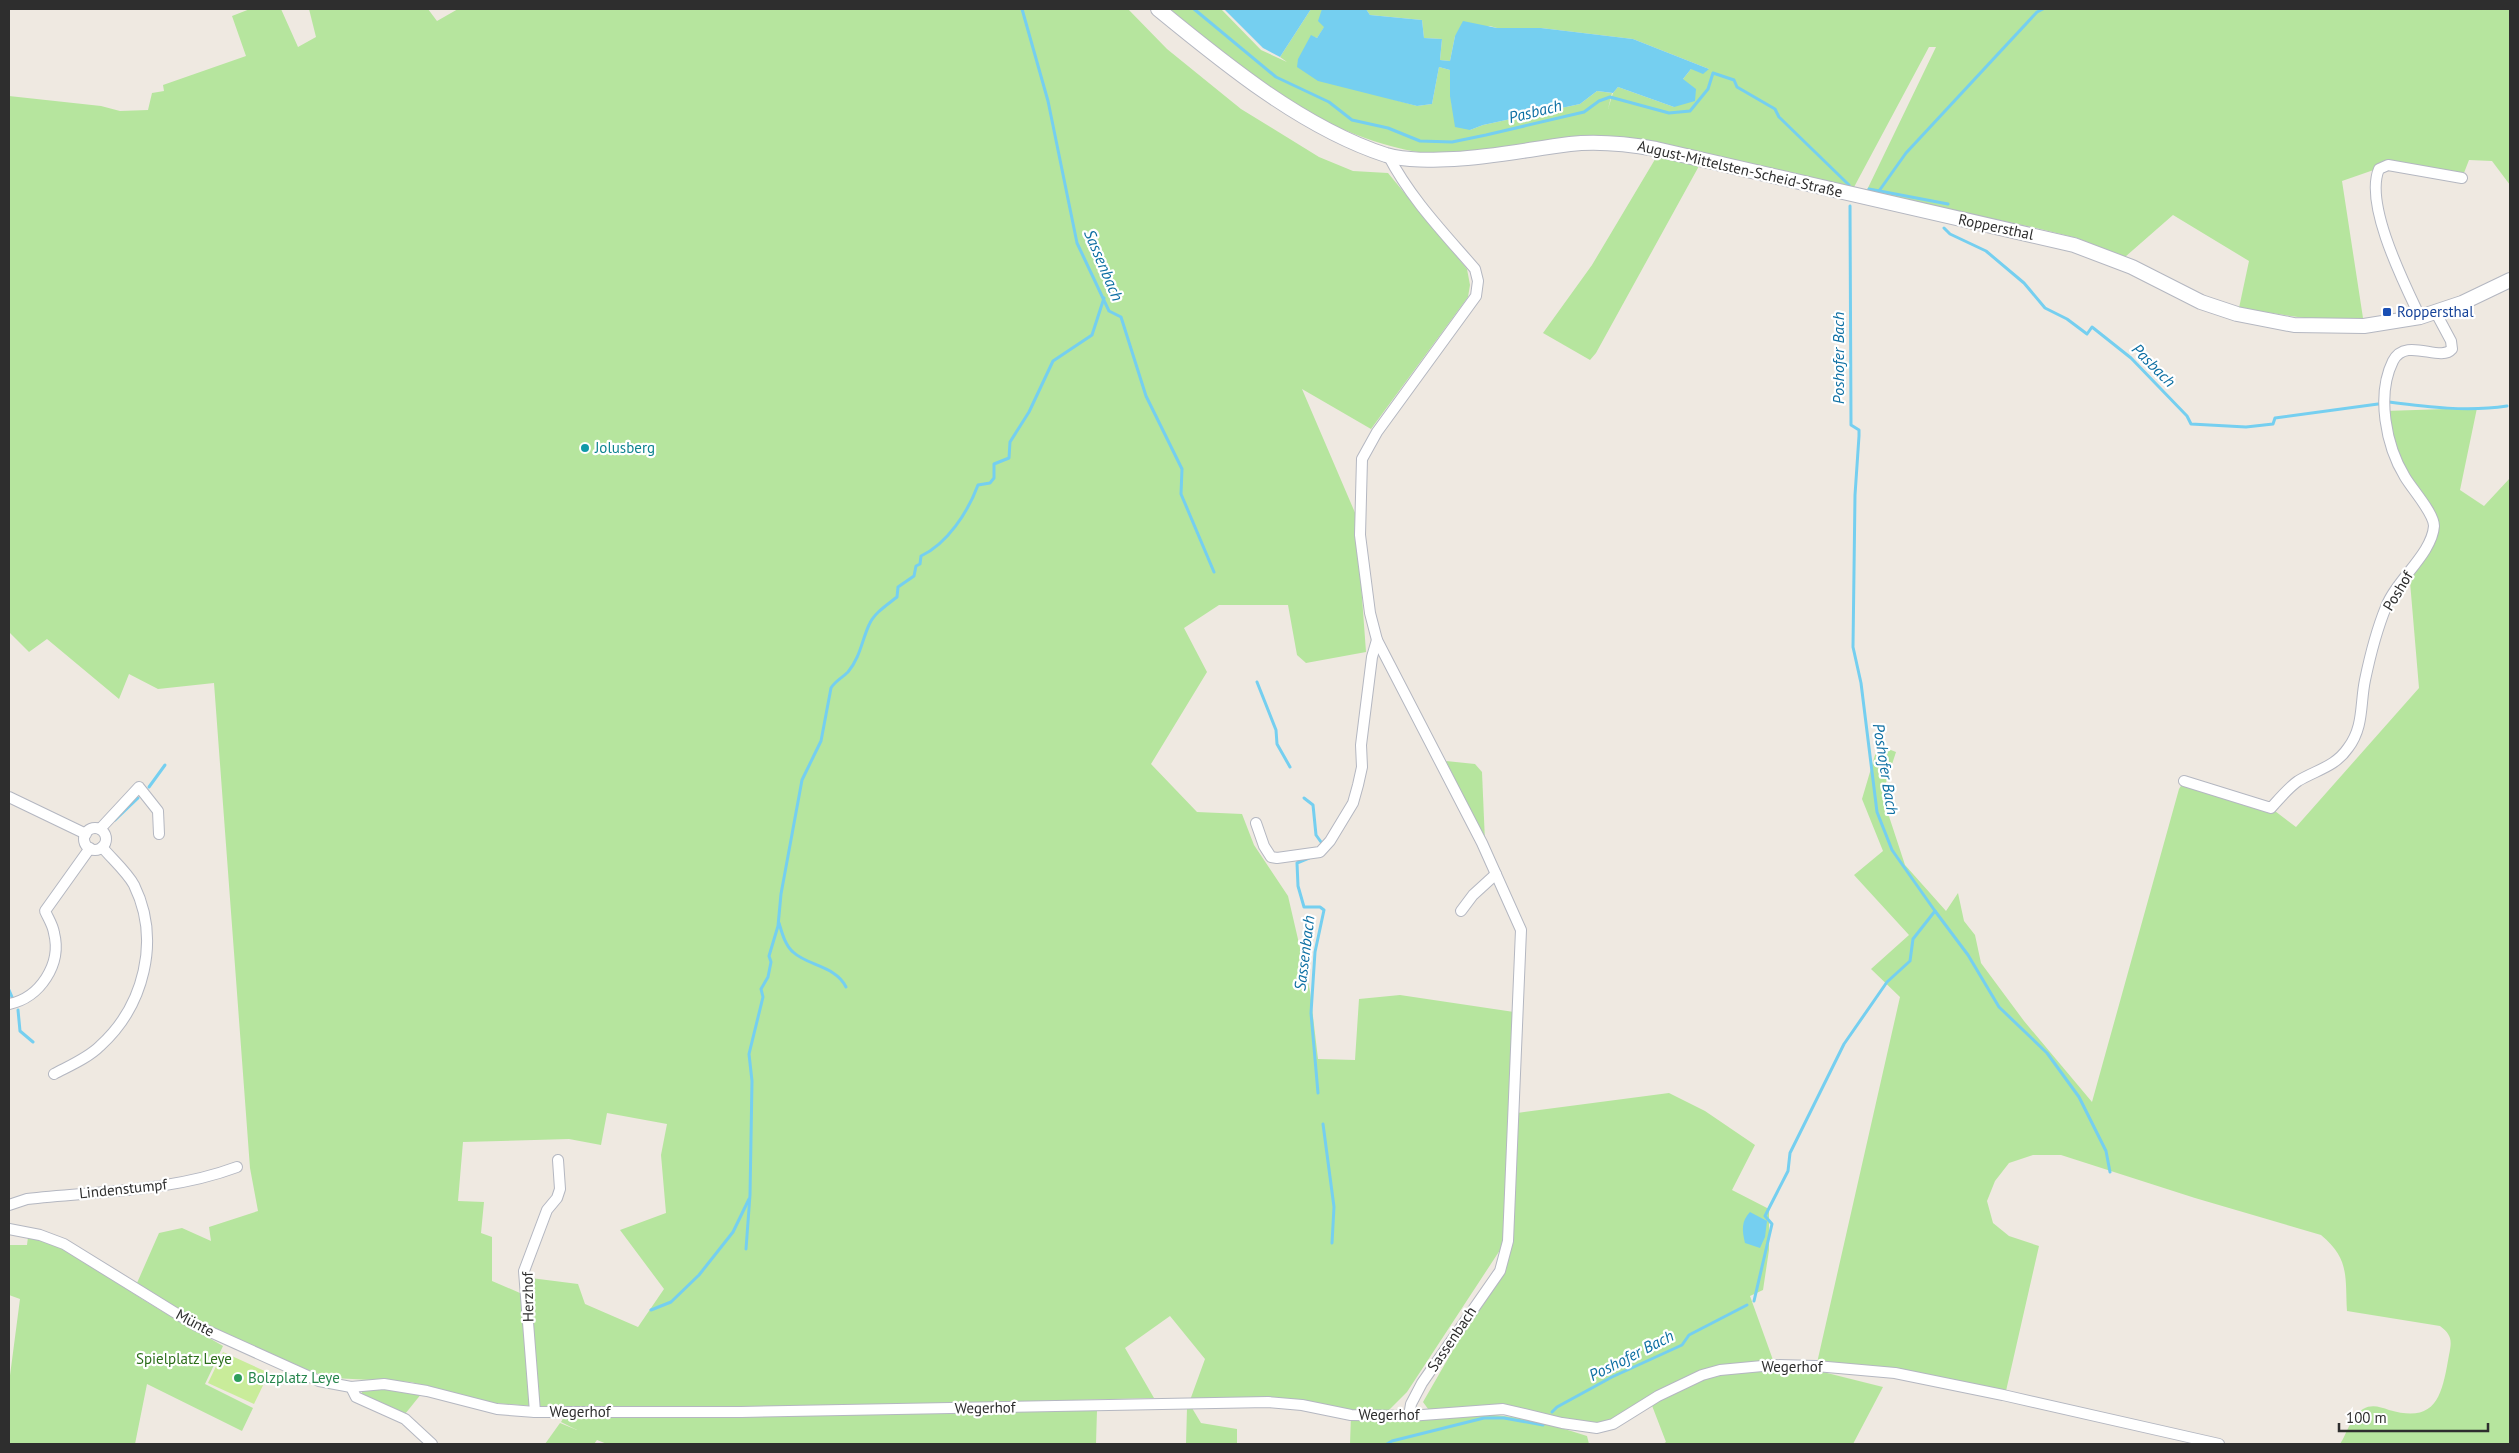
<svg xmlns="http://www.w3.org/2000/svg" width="2519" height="1453" font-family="'PT Sans',sans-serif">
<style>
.green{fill:#b6e59e;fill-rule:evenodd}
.pitch{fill:#c9ec9a}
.water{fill:#75cff0}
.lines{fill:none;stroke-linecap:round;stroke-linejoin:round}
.stream{stroke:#75cff0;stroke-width:3}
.minor-casing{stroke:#b4b7c1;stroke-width:12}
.secondary-casing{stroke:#b4b7c1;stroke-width:16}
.minor{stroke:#fff;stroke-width:10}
.secondary{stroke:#fff;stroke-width:14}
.transit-dot{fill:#1a4fb4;stroke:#fff;stroke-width:2}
.culture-dot{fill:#0f9aa8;stroke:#fff;stroke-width:2}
.leisure-dot{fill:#2e9e5b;stroke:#fff;stroke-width:2}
.labels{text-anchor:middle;stroke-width:4.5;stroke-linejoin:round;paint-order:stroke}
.street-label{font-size:15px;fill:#2e2e2e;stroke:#fff}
.transit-label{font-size:15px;fill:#164399;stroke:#fff;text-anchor:start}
.culture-label{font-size:15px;fill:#0d838f;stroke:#fff;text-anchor:start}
.park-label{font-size:15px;fill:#2c6e1b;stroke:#fff}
.leisure-label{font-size:15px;fill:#27864d;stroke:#fff;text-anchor:start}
.water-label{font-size:16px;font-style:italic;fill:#0d6fa3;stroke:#fff}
</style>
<rect width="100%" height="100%" fill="#efe9e1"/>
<g class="green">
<path d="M 250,9 L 281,9 L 298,47 L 316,37 L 309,9 L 428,9 L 437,21 L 458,9 L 1128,9 L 1167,49 L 1241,109 L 1319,157 L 1353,171 L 1388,173 L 1467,269 L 1470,285 L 1468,297 L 1371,429 L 1302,389 L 1356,515 L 1366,652 L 1306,663 L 1297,655 L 1288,605 L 1219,605 L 1184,628 L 1207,672 L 1151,764 L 1197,812 L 1242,814 L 1254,845 L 1288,896 L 1310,991 L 1318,1059 L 1355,1060 L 1359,999 L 1400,995 L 1514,1012 L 1505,1239 L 1502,1247 L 1407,1392 L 1386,1413 L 1351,1415 L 1376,1421 L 1493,1415 C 1526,1417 1555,1426 1587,1436 L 1589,1444 L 1350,1444 L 1351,1415 L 1302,1405 L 1189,1403 L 1205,1359 L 1170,1316 L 1125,1348 L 1154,1398 L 759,1408 L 544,1407 L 482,1402 L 411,1382 L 333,1378 L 312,1372 L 194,1319 L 137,1283 L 159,1233 L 182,1228 L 211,1241 L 209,1227 L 258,1211 L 250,1168 L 214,683 L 158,689 L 129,674 L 119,699 L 47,639 L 29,652 L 9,632 L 9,96 L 101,106 L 120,111 L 148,110 L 152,93 L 164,91 L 163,85 L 246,56 L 232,16 ZM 607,1113 L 667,1124 L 661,1155 L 666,1213 L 620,1230 L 664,1289 L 638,1327 L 585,1304 L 578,1284 L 523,1277 L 520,1293 L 492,1281 L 492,1237 L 481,1233 L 484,1202 L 458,1201 L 463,1142 L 569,1139 L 601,1145 Z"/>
<path d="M 1170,9 L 1221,9 L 1261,50 L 1287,62 L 1280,57 L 1311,9 L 1324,9 L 1325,26 L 1317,38 L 1311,36 L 1381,96 L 1417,106 L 1432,104 L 1439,67 L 1450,70 L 1452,107 L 1470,130 L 1483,125 L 1580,104 L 1597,91 L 1612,93 L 1608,109 L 1613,93 L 1618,87 L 1674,107 L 1683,79 L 1691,69 L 1709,69 L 1633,39 L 1541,28 L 1497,28 L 1490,26 L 1455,36 L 1450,61 L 1440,60 L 1442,39 L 1424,38 L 1422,20 L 1370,15 L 1366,9 L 2510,9 L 2510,185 L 2492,161 L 2469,160 L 2462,178 L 2388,165 L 2342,181 L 2363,318 L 2324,321 L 2239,308 L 2249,261 L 2173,215 L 2125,257 L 2077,238 L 2036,228 L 1866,192 L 1936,47 L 1929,47 L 1853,189 L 1657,143 L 1425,153 C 1367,145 1310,117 1261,84 C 1229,62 1200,33 1170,9 Z"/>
<path d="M 1657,156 L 1699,166 L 1596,353 L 1590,360 L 1543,333 L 1592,265 Z"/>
<path d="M 2477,408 L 2460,490 L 2484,506 L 2510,478 L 2510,1444 L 2340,1444 C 2347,1434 2351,1416 2363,1409 C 2372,1404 2380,1407 2389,1410 C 2437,1424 2442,1395 2449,1355 C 2452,1341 2452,1335 2440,1326 L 2347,1311 C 2345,1277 2350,1259 2321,1235 L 2195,1198 L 2061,1155 L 2033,1155 L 2009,1163 L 1995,1181 L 1987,1201 L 1993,1223 L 2009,1236 L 2039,1246 L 2006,1391 L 1817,1363 L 1900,997 L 1871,969 L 1909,935 L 1854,875 L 1883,851 L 1862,799 L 1878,745 L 1896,752 L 1882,795 L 1905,865 L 1946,911 L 1958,893 L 1964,921 L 1975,935 L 1981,963 L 2024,1021 L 2092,1102 L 2179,789 L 2184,781 L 2271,808 L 2296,827 L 2419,688 L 2409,570 L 2434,524 L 2404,476 L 2385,411 Z"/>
<path d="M 1446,761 L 1475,764 L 1482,772 L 1485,842 Z"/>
<path d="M 1669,1093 L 1705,1111 L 1755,1145 L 1732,1190 L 1769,1209 L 1769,1250 L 1763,1290 L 1750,1296 L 1773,1360 L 1701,1371 L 1657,1392 L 1614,1420 L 1594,1425 L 1513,1407 L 1431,1413 L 1423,1402 L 1464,1331 L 1498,1282 L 1511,1251 L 1517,1113 Z"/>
<path d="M 28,1237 C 69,1245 108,1277 142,1299 C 169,1316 196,1330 223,1346 L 205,1384 L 253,1408 L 242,1431 L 147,1384 L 135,1444 L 9,1444 L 9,1383 L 20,1299 L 9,1295 L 9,1245 L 27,1245 Z"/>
<path d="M 1761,1369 L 1815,1370 L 1883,1387 L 1853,1444 L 1663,1444 L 1666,1442 L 1651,1403 C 1693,1382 1715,1374 1761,1369 Z"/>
<path d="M 376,1388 L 422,1393 L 405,1414 L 362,1397 L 362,1390 Z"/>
<path d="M 1187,1408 L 1192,1408 L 1201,1423 L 1237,1429 L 1237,1444 L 1186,1444 Z"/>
<path d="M 1097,1410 L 1096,1444 L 607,1444 L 597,1440 L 594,1444 L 545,1444 L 560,1423 L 577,1430 L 561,1422 L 565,1415 Z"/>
</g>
<path class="pitch" d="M 223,1352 L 269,1373 L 254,1404 L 208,1383 Z"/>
<g class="water">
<path d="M 1224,9 L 1311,9 L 1280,57 L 1263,48 Z"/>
<path d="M 1322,9 L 1366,9 L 1370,15 L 1422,20 L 1424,38 L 1442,39 L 1440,60 L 1450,61 L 1455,36 L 1463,21 L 1497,28 L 1541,28 L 1633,39 L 1709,69 L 1703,74 L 1691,69 L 1683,79 L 1696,89 L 1695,101 L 1674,107 L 1618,87 L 1613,93 L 1597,91 L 1580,104 L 1483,125 L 1470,130 L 1455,127 L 1450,96 L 1450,70 L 1439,67 L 1432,104 L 1417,106 L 1318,81 L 1297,67 L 1298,59 L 1311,35 L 1317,38 L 1324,27 L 1318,21 Z"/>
<path d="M 1750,1212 L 1767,1221 L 1765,1237 L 1760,1248 L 1745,1243 C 1742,1231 1741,1221 1750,1212 Z"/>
</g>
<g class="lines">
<g class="stream">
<path d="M 1022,9 L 1048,101 L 1077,243 L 1109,311 L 1121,317 L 1146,396 L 1182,469 L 1181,494 L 1214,572"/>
<path d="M 1194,9 L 1276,77 L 1329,102 L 1352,120 L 1388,128 L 1420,141 L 1452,142 L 1486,135 L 1584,112 L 1599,101 L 1610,97 L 1669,113 L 1690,111 L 1708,89 L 1713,73 L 1734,80 L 1737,87 L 1775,109 L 1779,117 L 1849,185"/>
<path d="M 1869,189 L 1948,204"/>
<path d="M 1879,191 L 1906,153 L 2037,12 L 2043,9"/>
<path d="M 1944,228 L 1950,234 L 1986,251 L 2024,283 L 2045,308 L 2067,319 L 2087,334 L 2092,327 L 2131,358 L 2187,416 L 2191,424 L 2246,427 L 2273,424 L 2275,418 L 2378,404"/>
<path d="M 2389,402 C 2428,407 2467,412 2507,406"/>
<path d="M 1257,682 L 1276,730 L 1277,744 L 1290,767"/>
<path d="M 149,787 L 165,765"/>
<path d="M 1304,798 L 1313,805 L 1316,835 L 1321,842"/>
<path d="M 115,820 L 138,798"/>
<path d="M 1309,858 L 1297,863 L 1298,886 L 1304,907 L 1320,907 L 1324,910 L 1315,952 L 1311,1013 L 1318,1093"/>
<path d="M 1935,911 L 1968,955 L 1999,1007 L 2047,1053 L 2079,1097 L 2106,1151 L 2110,1172"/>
<path d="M 779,923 C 782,933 785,945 793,952 C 808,966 836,966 846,987"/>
<path d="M 9,990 L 12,997"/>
<path d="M 18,1010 L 20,1031 L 33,1042"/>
<path d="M 1323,1124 L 1334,1207 L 1332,1243"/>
<path d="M 746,1249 L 750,1195 L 752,1081 L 749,1054 L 763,997 L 761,989 L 768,977 L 771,962 L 769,956 L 778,926 L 781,894 L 802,780 L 821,741 L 831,688 C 835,681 842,678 848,672 C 860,658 862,640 869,625 C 874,613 887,605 897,597 L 898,587 L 914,576 L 916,566 L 920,564 L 921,556 C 947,544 968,512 978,485 L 990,483 L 994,478 L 994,464 L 1009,458 L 1010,442 L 1029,412 L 1053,361 L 1092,335 L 1104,298"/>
<path d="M 1754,1301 L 1772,1224 L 1765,1216 L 1788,1171 L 1790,1153 L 1844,1044 L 1887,982 L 1910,961 L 1913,939 L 1935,911 L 1892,850 L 1877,812 L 1861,683 L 1853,647 L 1855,495 L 1859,436 L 1859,430 L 1851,425 L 1850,206"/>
<path d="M 651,1310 L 671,1302 L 699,1275 L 733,1232 L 749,1199"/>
<path d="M 1552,1412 L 1557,1407 L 1612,1377 L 1682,1345 L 1689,1335 L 1747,1305"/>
<path d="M 1387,1444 L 1392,1441 L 1484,1418 L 1504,1418 L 1543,1425"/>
</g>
<defs>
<g id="minor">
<path d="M 1388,155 C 1410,198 1444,233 1475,269 L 1478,281 L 1476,296 L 1377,432 L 1362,459 L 1360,535 L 1370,613 L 1377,640 L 1482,843 L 1521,930 L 1508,1241 L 1500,1271 L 1422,1383 L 1411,1404 L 1409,1416"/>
<path d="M 2420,317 C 2404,283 2364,204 2379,169 L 2388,165 L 2462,178"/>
<path d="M 2184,781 L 2271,808 C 2279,799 2288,788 2298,781 C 2316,770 2335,767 2348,748 C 2364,727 2360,704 2365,680 C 2370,656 2377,629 2386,607 C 2396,580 2432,554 2434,526 C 2434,513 2412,489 2405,477 C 2386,446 2376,395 2393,361 C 2406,336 2440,363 2452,349 L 2451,341 L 2436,313"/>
<path d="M 9,797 L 86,834"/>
<path d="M 1256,823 L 1264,846 L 1271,857 L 1277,858 L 1320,852 L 1330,841 L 1353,803 L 1358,785 L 1362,767 L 1361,745 L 1372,657 L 1377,640"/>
<circle cx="95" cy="839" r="11"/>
<path d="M 100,829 L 139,787 L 158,811 L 159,834"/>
<path d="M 1461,911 L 1473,895 L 1496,874"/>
<path d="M 9,1004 C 40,998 62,964 54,933 C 53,925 48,918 45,911 L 90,848"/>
<path d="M 54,1074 C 69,1066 88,1058 100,1046 C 144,1006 161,940 134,885 C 127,872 112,859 102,847"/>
<path d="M 9,1205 L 27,1199 C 97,1191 170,1192 237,1167"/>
<path d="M 9,1229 L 40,1235 L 64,1244 L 195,1325 L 319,1381 L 351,1387 L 384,1384 L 427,1391 L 497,1409 L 535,1412 L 741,1412 L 1268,1402 L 1302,1405 L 1351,1415 L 1409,1416 L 1503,1409 L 1562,1423 L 1597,1428 L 1613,1424 L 1658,1396 L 1702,1375 L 1720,1370 L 1773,1365 L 1816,1366 L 1895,1373 L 2003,1395 L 2219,1444"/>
<path d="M 351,1387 L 356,1397 L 405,1419 L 432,1444"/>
<path d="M 535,1412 L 524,1271 L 547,1210 L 557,1198 L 560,1189 L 558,1160"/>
</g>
<path id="secondary" d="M 1158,9 C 1225,64 1303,128 1386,155 C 1407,161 1433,160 1454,159 C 1493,157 1531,149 1570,144 C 1598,141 1628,144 1656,149 L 2074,245 L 2132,267 L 2201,302 L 2237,314 L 2294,325 L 2364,326 L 2420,317 L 2462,303 L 2510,280"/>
</defs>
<use href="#minor" class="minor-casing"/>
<use href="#secondary" class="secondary-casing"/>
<use href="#minor" class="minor"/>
<use href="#secondary" class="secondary"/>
</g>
<rect class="transit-dot" x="2382" y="307" width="10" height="10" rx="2.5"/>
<circle class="culture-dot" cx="585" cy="448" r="5"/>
<circle class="leisure-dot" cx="238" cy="1378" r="5"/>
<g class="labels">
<g class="street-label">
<text transform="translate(1740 169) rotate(13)" y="5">August-Mittelsten-Scheid-Straße</text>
<text transform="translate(1996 227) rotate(12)" y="5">Roppersthal</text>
<text transform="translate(2398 591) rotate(-59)" y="5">Poshof</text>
<text transform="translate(123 1189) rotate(-6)" y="5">Lindenstumpf</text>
<text transform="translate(528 1297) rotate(-91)" y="5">Herzhof</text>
<text transform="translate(195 1323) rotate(28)" y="5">Münte</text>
<text transform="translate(1452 1339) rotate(-56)" y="5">Sassenbach</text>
<text x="1792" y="1372">Wegerhof</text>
<text transform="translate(985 1408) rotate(-1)" y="5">Wegerhof</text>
<text x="580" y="1417">Wegerhof</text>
<text x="1389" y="1420">Wegerhof</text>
</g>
<g class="transit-label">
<text x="2397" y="317">Roppersthal</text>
</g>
<g class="culture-label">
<text x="595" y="453">Jolusberg</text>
</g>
<g class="park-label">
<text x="184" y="1364">Spielplatz Leye</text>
</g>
<g class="leisure-label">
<text x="248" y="1383">Bolzplatz Leye</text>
</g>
<g class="water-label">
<text transform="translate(1535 111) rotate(-14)" y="6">Pasbach</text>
<text transform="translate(1104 265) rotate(67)" y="6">Sassenbach</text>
<text transform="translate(1838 358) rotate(-90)" y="6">Poshofer Bach</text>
<text transform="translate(2154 365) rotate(45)" y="6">Pasbach</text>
<text transform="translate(1886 769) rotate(81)" y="6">Poshofer Bach</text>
<text transform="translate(1304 953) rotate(-83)" y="6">Sassenbach</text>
<text transform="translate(1631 1355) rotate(-27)" y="6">Poshofer Bach</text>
</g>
</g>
<rect width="2519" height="1453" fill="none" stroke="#2e2e2e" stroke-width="20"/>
<path d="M2339 1423v8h149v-8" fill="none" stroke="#2e2e2e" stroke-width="2.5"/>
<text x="2346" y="1423" font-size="15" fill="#2e2e2e" stroke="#ffffff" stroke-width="4" paint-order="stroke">100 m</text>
</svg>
